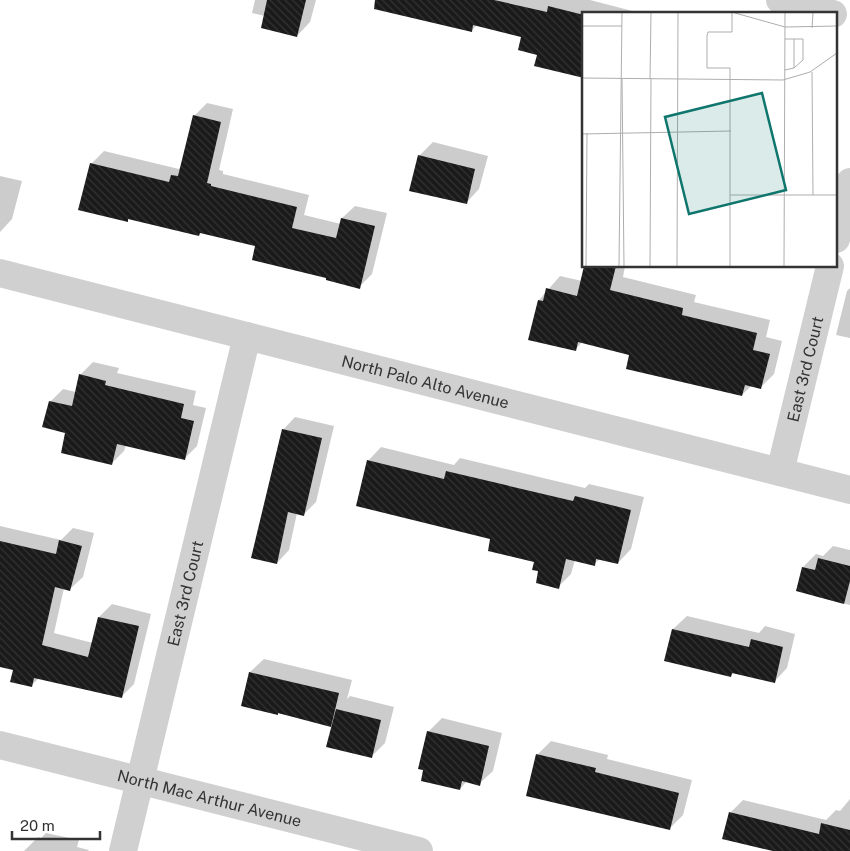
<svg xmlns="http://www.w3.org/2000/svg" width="850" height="851" font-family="'Public Sans',sans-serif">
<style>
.shadow{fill:#0003}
.building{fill:url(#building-back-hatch)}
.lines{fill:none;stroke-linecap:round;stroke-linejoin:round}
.minor{stroke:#d0d0d0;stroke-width:28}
.labels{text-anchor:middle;stroke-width:5;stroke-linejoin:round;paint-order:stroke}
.street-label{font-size:16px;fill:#333;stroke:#fff}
.inset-road{fill:none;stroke:#adadad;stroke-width:1}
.view{fill:#0f766e;fill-opacity:0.15;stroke:#0f766e;stroke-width:2.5}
.inset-edge{fill:none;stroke:#333;stroke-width:2.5}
</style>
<defs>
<pattern id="building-back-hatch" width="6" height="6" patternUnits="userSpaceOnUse" patternTransform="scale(1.25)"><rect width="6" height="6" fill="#1a1a1a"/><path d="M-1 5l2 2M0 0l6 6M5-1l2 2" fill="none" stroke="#333"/></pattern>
</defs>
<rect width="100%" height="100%" fill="#fff"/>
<g class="shadow">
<path d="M 255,0 L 316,0 L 310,22 L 297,36 L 265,16 L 252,13 Z"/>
<path d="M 392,0 L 590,0 L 644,14 L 584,14 L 584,77 L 538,54 L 523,36 L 477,25 L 471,31 Z"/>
<path d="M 207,103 L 233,109 L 219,170 L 223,171 L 223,174 L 309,195 L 304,215 L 341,224 L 342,218 L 355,206 L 387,213 L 372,274 L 359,287 L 328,277 L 256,245 L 201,232 L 130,218 L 127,220 L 91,164 L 104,151 L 179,169 L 182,165 L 194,116 Z"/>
<path d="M 433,142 L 488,156 L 479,189 L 466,203 L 419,156 Z"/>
<path d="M 0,176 L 22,181 L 12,219 L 0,232 Z"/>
<path d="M 586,266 L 625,266 L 623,277 L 696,295 L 694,302 L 770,320 L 766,337 L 782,341 L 774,374 L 761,387 L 752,385 L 742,395 L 631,354 L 582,342 L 575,350 L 539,300 L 560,276 L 582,281 Z"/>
<path d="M 850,288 L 850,338 L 836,335 L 847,291 Z"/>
<path d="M 93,362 L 119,368 L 117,373 L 196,391 L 193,405 L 206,408 L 197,446 L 184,459 L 126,445 L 124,451 L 111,464 L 67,432 L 50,402 L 63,389 L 76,392 L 80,375 Z"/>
<path d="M 295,417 L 334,426 L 316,502 L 304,514 L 297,513 L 289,550 L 277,563 L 283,430 Z"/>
<path d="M 381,447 L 454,465 L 460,458 L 585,488 L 589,484 L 644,497 L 631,549 L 618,563 L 600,559 L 594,564 L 575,560 L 571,574 L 558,587 L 540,571 L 536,561 L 492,538 L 368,461 Z"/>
<path d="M 0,526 L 61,540 L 73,528 L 94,533 L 83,577 L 70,589 L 64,588 L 54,633 L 93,643 L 99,617 L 112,604 L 151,614 L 134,684 L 121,697 L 39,678 L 31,686 L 15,669 L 0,665 Z"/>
<path d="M 833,546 L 850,550 L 850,605 L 814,596 L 803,567 L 816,554 L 823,556 Z"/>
<path d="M 687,616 L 759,633 L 765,626 L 795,634 L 787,668 L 774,682 L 734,673 L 730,676 L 666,660 L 673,629 Z"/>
<path d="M 264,659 L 352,680 L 347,699 L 350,696 L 394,707 L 385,743 L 371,757 L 334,722 L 330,725 L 242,705 L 250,672 Z"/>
<path d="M 442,718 L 502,733 L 493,771 L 479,784 L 467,781 L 460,789 L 428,732 Z"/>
<path d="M 551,741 L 608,755 L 607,759 L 692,780 L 683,815 L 670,828 L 537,755 Z"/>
<path d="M 850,799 L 850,851 L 778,851 L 730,813 L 743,800 L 826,820 L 836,810 L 840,811 Z"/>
<path d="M 46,833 L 79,840 L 77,847 L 89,850 L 88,851 L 24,851 L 38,837 L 41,838 Z"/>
</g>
<g class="building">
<path d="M 267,0 L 306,0 L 297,37 L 261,28 Z"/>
<path d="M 375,0 L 494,0 L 547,12 L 548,6 L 584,15 L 584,78 L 534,66 L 537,55 L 518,50 L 521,37 L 473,25 L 472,32 L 374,9 Z"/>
<path d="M 193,115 L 221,122 L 207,183 L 211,184 L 211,186 L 297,207 L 292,228 L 336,238 L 341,218 L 375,226 L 360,289 L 326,280 L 326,278 L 252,260 L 255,246 L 200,233 L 199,236 L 128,219 L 128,222 L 78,210 L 90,163 L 169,182 L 171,175 L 178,176 Z"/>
<path d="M 418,155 L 475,169 L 467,204 L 409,191 Z"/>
<path d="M 584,266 L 616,266 L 610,290 L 683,308 L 682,315 L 757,333 L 753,350 L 770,354 L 761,389 L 745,385 L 742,396 L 626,369 L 629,355 L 578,342 L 576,351 L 528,340 L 538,300 L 543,301 L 546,288 L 577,296 Z"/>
<path d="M 79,374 L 106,381 L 105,385 L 184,404 L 181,418 L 194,421 L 185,460 L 117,444 L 112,465 L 61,453 L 65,433 L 42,427 L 49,401 L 72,406 Z"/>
<path d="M 282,429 L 322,438 L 304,516 L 288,512 L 277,564 L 251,558 Z"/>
<path d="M 367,460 L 444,479 L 446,471 L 573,501 L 575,496 L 631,510 L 618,564 L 596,559 L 595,566 L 566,559 L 559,589 L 536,583 L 538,571 L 532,570 L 534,562 L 488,551 L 490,539 L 356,506 Z"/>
<path d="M 59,540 L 82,546 L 70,591 L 55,587 L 42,645 L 88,657 L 98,617 L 139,626 L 122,698 L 34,678 L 32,687 L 10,682 L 13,670 L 0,667 L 0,541 L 56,554 Z"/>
<path d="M 818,558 L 850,566 L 850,581 L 844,604 L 796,591 L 802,567 L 815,570 Z"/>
<path d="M 672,629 L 749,647 L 751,639 L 783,647 L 775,683 L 732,673 L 731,677 L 664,661 Z"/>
<path d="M 249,672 L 339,693 L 331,727 L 278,713 L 278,715 L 241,706 Z"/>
<path d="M 336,709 L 381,720 L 372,758 L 326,747 Z"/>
<path d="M 427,731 L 489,746 L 480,786 L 462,781 L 460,790 L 421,781 L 423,770 L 418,769 Z"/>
<path d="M 536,754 L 596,768 L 595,772 L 679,793 L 670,830 L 526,796 Z"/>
<path d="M 729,812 L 819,834 L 821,823 L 850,830 L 850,851 L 773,851 L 722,839 Z"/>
</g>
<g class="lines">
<g class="minor">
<path d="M 780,0 L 833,14"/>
<path d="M 836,239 L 850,182"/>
<path id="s1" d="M 0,273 L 850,490"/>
<path id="s2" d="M 780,472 L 830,266"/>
<path id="s3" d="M 0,745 L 419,851"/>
<path id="s4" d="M 123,851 L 247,336"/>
</g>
</g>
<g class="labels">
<g class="street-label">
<text dy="6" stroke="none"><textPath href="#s2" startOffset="106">East 3rd Court</textPath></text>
<text dy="6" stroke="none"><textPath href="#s1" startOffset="439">North Palo Alto Avenue</textPath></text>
<text dy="6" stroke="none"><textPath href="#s4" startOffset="265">East 3rd Court</textPath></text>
<text dy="6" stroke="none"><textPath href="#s3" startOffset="216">North Mac Arthur Avenue</textPath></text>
</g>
</g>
<g transform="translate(582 12)">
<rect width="255" height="255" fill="#fff"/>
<path class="inset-road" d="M 153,1 L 203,15 L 255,14M 0,14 L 40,14M 230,16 L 231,1M 203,27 L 221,27 L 221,48 L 212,56 L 203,58M 212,27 L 212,56M 230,60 L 231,183M 0,66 L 201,68 L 228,60 L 255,41M 40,67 L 42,254M 68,67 L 69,1M 0,122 L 149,119M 148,183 L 255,183M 4,254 L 5,121M 37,254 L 40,1M 68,254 L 69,67M 95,254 L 96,1M 148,254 L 148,56 L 125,56 L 125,24 L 126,20 L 150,20 L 150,1M 202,254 L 203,1"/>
<path class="view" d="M 180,81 L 204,178 L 107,202 L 83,105 Z"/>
<rect width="255" height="255" class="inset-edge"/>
</g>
<path d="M12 831v8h88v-8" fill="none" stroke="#333333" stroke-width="2.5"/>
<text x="20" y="831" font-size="15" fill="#333333" stroke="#ffffff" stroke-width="4" paint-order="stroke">20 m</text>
</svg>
